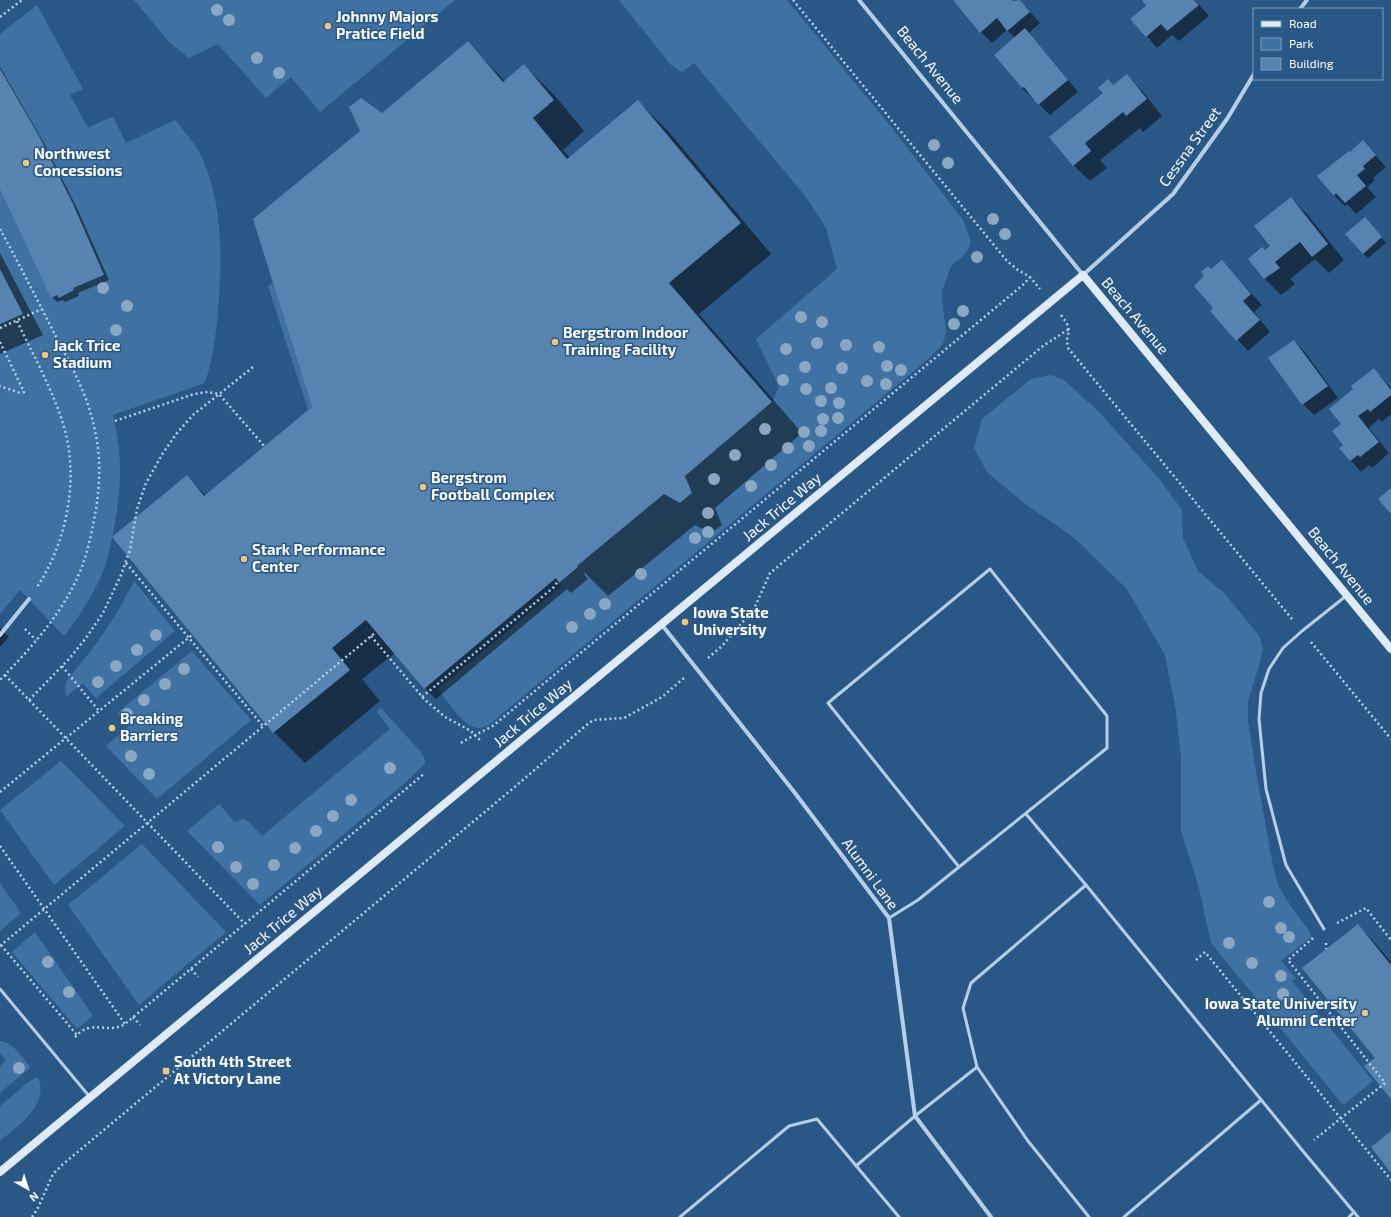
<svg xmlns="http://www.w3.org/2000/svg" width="1391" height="1217" font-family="'Exo 2',sans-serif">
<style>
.green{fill:#3f72a2}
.shadow{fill:#0007}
.building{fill:#5683af}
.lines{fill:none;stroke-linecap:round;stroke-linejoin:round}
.path{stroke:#b6cfe8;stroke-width:2.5;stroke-dasharray:2 3;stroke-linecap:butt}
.lane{stroke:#b6cfe8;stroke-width:3}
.street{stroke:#b6cfe8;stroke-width:4}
.secondary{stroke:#dfebf7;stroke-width:8}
.street-bridge{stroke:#b6cfe8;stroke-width:4}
.tree{fill:#8aa7c4}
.poi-dot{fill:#eec77d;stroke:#2a5886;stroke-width:1.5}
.labels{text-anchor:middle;stroke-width:3;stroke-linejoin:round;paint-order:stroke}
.poi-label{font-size:15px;font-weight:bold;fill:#fff;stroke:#2a5886;text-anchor:start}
.street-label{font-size:15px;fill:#fff;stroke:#2a5886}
</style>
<rect width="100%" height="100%" fill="#2a5886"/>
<g class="green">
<path d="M 134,0 L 455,0 L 320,112 L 291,77 L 266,98 L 218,44 L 189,58 L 170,43 Z"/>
<path d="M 619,0 L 787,0 L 892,128 L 963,220 L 971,242 L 966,253 L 951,266 L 942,291 L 943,309 L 946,332 L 943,344 L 926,361 L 503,713 C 497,718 489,727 480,728 C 465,730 447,700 438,689 L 562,586 L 559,583 L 578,568 L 577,566 L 664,494 L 680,503 L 691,494 L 685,476 L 772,402 L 779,387 L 756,339 L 837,269 L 826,228 L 806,197 L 694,63 L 682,72 L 671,65 Z"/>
<path d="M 37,5 L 83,89 L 70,95 L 88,128 L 102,121 L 113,117 L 126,143 L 175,120 C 184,131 198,147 203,160 C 222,204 222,252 219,298 C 217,327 214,355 205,383 L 113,415 C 115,426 118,437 119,448 C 122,479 118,509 112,539 C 109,551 107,563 102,574 C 92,597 79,617 64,636 L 20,590 L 0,614 L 0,34 Z"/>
<path d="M 273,283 L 312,407 L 308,410 L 268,286 Z"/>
<path d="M 1051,375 L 1064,380 L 1099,412 L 1160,480 L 1182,510 L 1183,538 L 1198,571 L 1225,594 L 1260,637 L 1263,650 L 1259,666 L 1248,701 L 1248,721 L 1256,772 L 1274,871 L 1279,887 L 1292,908 L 1310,932 L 1311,937 L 1281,961 L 1296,978 L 1292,981 L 1373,1081 L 1343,1105 L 1211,943 L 1199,888 L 1181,831 L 1181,759 L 1176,711 L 1165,655 L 1127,589 L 1072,536 L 1024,503 L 987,472 L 974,448 L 982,419 L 1031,379 Z"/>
<path d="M 134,581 L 175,631 L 96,698 L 83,683 L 66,697 L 65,688 L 66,682 C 75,669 86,658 95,645 C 110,625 123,603 134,581 Z"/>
<path d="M 192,651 L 251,720 L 157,799 L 106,746 L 129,726 L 117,713 Z"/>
<path d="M 381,708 L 421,752 L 424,757 L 425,764 L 407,781 L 260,905 L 187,831 L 219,804 L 235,822 L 243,819 L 248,821 L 262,836 L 390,729 L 377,712 Z"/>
<path d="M 61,761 L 125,826 L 54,885 L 0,810 Z"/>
<path d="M 142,844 L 226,932 L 139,1005 L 68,905 Z"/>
<path d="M 0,883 L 21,913 L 0,931 Z"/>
<path d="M 35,932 L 93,1016 L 77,1029 L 12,952 Z"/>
<path d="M 0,1041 C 14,1043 22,1057 30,1067 L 25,1072 L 0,1093 L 0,1066 L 6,1060 L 0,1053 Z"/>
<path d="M 38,1077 C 50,1105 18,1126 0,1141 L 0,1106 L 30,1081 Z"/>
</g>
<g class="shadow">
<path d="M 955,0 L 1013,0 L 1014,2 L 1019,0 L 1040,23 L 1029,33 L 1078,92 L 1050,115 L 1022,88 L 1015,38 L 1007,30 L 992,43 L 981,32 Z"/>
<path d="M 1143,0 L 1195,0 L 1209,16 L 1179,41 L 1172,35 L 1157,48 L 1132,19 L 1148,6 Z"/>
<path d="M 468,43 L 505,81 L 524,65 L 555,96 L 584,131 L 563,150 L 570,158 L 638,101 L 669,132 L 771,254 L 699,314 L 802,433 L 715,508 L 722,525 L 711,533 L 695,525 L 608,596 L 585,573 L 584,574 L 588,579 L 571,593 L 567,589 L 436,699 L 425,688 L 395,653 L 362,679 L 380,701 L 305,763 L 274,732 L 113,537 L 187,477 L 206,496 L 313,408 L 382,114 Z"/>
<path d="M 0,67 L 44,143 L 78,210 L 109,280 L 78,293 L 79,296 L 65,302 L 63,300 L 57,302 L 52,297 L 0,187 Z"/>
<path d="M 1127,75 L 1143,92 L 1162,116 L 1143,132 L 1140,128 L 1100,160 L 1107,168 L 1090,181 L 1073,165 L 1114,86 Z"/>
<path d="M 1363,142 L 1386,167 L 1373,178 L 1375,180 L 1367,187 L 1376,197 L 1356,214 L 1347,204 L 1345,206 L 1334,195 L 1350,153 Z"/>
<path d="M 1291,198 L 1307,214 L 1344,260 L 1329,273 L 1315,259 L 1290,279 L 1295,284 L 1281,295 L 1265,279 L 1249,259 L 1265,251 L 1271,246 Z"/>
<path d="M 1370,223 L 1386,243 L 1368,258 L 1363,253 Z"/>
<path d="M 0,253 L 43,335 L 0,354 Z"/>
<path d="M 1222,261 L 1262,305 L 1254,312 L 1270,332 L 1248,351 L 1211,311 L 1215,308 L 1212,270 Z"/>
<path d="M 1294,341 L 1305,352 L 1338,398 L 1314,415 L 1303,404 L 1270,359 Z"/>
<path d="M 1374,369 L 1391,388 L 1391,414 L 1382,422 L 1379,419 L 1369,428 L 1389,453 L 1372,468 L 1369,465 L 1361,472 L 1340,448 L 1345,445 L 1342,424 L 1355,389 Z"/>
<path d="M 0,628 L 9,637 L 0,647 Z"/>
<path d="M 1358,925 L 1374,942 L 1391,962 L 1391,1098 L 1376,1058 Z"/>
</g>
<g class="building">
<path d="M 953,0 L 1012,0 L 1013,1 L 1020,0 L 1030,12 L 1007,31 L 997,18 L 980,33 Z"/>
<path d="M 1142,0 L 1194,0 L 1199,5 L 1167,31 L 1161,24 L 1146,37 L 1130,19 L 1146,6 Z"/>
<path d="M 1025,28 L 1068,80 L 1038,105 L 1024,87 L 1022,88 L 994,55 Z"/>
<path d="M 468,41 L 503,82 L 524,64 L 554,100 L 533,118 L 567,159 L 638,100 L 741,223 L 669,283 L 772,402 L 685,476 L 692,493 L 680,503 L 664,494 L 577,566 L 578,567 L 559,583 L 556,578 L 424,689 L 366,620 L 332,648 L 350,670 L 273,733 L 112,537 L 187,475 L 204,496 L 312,407 L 253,219 L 360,131 L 349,107 L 361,98 L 382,113 Z"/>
<path d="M 0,69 L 39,136 L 73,204 L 104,275 L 73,288 L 74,290 L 59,298 L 57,295 L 51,298 L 0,189 Z"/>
<path d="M 1127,74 L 1147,99 L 1126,116 L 1123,112 L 1085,143 L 1091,151 L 1073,166 L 1049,137 L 1103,93 L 1098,88 L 1108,79 L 1113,85 Z"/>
<path d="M 1363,140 L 1376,155 L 1363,166 L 1365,169 L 1357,175 L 1366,186 L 1345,203 L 1336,193 L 1334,196 L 1317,176 L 1349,151 L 1350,152 Z"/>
<path d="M 1291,197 L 1328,244 L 1312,257 L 1300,242 L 1275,262 L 1280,268 L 1264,279 L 1248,259 L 1262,247 L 1265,250 L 1270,246 L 1254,226 Z"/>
<path d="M 1365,217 L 1382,237 L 1363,254 L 1345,234 Z"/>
<path d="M 1222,260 L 1251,294 L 1243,301 L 1260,320 L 1236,341 L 1210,311 L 1213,308 L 1194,286 L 1204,276 L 1201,272 L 1208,266 L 1211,269 Z"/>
<path d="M 0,269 L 23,314 L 0,324 Z"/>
<path d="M 1294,340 L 1328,386 L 1302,405 L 1268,358 Z"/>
<path d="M 1374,368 L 1391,390 L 1391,395 L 1370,412 L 1368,409 L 1358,416 L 1379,442 L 1360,457 L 1358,455 L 1350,461 L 1339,448 L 1343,445 L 1332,431 L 1341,424 L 1329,409 L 1353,389 L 1351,386 Z"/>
<path d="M 1391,488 L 1391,514 L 1378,499 Z"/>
<path d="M 1358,924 L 1391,965 L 1391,1099 L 1364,1066 L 1375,1058 L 1302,968 Z"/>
<path d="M 1391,1131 L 1391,1173 L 1371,1147 Z"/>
</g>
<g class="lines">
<g class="path">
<path d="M 793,0 L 1007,261 L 1018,270 L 1030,277 L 1040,289"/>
<path d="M 0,17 L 22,0"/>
<path d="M 0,229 C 18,262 36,297 53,331 C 70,363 88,395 95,431 C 101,457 100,483 96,509 C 92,531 88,553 79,574 C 62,614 30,649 0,680"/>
<path d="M 1061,315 C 1076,334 1064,331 1068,348 L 1292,619"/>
<path d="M 17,321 C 33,355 52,388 63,424 C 80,477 67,542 37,587"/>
<path d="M 0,328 L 42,309"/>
<path d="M 0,342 L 24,392 L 20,393 L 0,386"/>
<path d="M 115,421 L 194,394 L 208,392 L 219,394 L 265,447"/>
<path d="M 126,563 L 263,726"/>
<path d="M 25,629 L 36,640"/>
<path d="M 371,636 L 424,699 L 445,717 L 471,731 L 480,740"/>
<path d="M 1311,642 L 1391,739"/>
<path d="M 708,658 L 722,646 L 754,609 L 770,573 L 1043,346 L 1069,329"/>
<path d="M 62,666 L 99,711"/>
<path d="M 5,675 L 245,924"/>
<path d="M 422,697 L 554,587 L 558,581"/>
<path d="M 29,700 L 69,659 L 86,638 L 103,613 L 121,575 L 130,550 L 137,509 L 146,483 L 163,453 L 177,433 L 193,415 L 253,367"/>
<path d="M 461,743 C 471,736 483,732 494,725 L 1024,284 L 1030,277"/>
<path d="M 0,792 L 192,635"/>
<path d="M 0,846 L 125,1024"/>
<path d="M 1337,923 L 1366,908 L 1391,940"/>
<path d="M 1313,938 L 1288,960 L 1385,1083 L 1314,1140"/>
<path d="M 1326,943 L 1326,949"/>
<path d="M 1,945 L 77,1035"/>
<path d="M 0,946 L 376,632"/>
<path d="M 1196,960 L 1205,952 L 1391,1180"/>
<path d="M 191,969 L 198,977"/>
<path d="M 133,1017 L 140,1025"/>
<path d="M 75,1037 C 79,1033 83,1029 89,1028 C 103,1025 111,1032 125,1024 L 425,773"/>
<path d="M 32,1217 L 38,1208 L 53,1174 L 62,1165 L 517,785 L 583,728 L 593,720 L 624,718 L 662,697 L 684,678"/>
</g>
<g class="lane">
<path d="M 990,569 L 1107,716 L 1107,748 L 959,867 L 828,703 Z"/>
<path d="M 1026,814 L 1086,885 L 1302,1150 L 1358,1217"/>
<path d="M 1086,885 L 971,983 L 963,1008 L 977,1067 L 1028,1141 L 1089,1217"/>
<path d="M 889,918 L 918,900 L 959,867"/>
<path d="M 1324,929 L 1286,865 L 1266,789 L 1259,719 L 1261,693 L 1269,669 L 1283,648 L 1302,631 L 1346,596"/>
<path d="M 0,989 L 89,1096"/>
<path d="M 856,1166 L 915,1116 L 977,1067"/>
<path d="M 680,1217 L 789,1126 L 817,1119 L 899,1217"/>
<path d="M 1124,1217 L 1261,1100"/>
<path d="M 1349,1217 L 1354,1212"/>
</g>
<g class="street">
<path d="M 859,0 L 1083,275 L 1173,194 L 1227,119 L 1254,74"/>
<path d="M 1300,9 L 1307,0"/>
<path d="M 662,625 L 795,793 L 889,918 L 915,1116 L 991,1217"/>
</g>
<path class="secondary" d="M 0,1172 L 1083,275 L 1391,649"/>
<path class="street-bridge" d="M 0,635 L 29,599"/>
</g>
<g class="tree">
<circle cx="217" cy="10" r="6"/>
<circle cx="229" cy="20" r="6"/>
<circle cx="257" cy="58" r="6"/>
<circle cx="279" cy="73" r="6"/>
<circle cx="934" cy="145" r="6"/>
<circle cx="948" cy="163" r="6"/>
<circle cx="993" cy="219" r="6"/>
<circle cx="1005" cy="234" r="6"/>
<circle cx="977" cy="257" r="6"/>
<circle cx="103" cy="288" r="6"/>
<circle cx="127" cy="306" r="6"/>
<circle cx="963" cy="311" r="6"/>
<circle cx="801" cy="317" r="6"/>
<circle cx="822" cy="322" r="6"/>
<circle cx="954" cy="324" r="6"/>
<circle cx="116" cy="330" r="6"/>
<circle cx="817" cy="343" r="6"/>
<circle cx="846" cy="345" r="6"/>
<circle cx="879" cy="347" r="6"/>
<circle cx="786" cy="349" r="6"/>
<circle cx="887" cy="366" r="6"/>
<circle cx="805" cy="367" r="6"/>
<circle cx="842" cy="368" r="6"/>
<circle cx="901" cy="370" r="6"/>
<circle cx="783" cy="380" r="6"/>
<circle cx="867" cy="381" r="6"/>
<circle cx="886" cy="384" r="6"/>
<circle cx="831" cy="388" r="6"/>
<circle cx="806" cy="389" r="6"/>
<circle cx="821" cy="401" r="6"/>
<circle cx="839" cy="403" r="6"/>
<circle cx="838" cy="418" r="6"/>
<circle cx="823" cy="419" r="6"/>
<circle cx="765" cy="429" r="6"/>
<circle cx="821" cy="431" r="6"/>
<circle cx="804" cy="432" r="6"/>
<circle cx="809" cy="446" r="6"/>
<circle cx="788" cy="448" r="6"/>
<circle cx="735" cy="455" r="6"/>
<circle cx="771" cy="465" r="6"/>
<circle cx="714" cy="479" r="6"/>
<circle cx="751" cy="486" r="6"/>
<circle cx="708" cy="513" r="6"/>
<circle cx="708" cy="532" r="6"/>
<circle cx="695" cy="538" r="6"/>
<circle cx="641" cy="574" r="6"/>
<circle cx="605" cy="604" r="6"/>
<circle cx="590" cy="614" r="6"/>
<circle cx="572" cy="627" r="6"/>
<circle cx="156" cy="635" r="6"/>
<circle cx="137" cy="650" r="6"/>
<circle cx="116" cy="666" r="6"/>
<circle cx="184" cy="669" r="6"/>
<circle cx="98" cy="682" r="6"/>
<circle cx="165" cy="684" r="6"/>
<circle cx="144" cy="700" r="6"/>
<circle cx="127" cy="714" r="6"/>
<circle cx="131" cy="756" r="6"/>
<circle cx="390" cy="768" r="6"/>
<circle cx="149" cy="774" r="6"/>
<circle cx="351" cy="800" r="6"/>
<circle cx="333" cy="816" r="6"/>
<circle cx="316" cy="831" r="6"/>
<circle cx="218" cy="847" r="6"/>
<circle cx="295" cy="848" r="6"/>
<circle cx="274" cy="865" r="6"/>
<circle cx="236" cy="867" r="6"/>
<circle cx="253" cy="884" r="6"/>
<circle cx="1269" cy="902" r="6"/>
<circle cx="1281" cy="928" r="6"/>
<circle cx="1289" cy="937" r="6"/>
<circle cx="1229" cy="943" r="6"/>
<circle cx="48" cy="962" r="6"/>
<circle cx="1252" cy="963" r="6"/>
<circle cx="1281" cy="976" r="6"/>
<circle cx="69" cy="992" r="6"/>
<circle cx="1283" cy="994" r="6"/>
<circle cx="19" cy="1068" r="6"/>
</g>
<g class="poi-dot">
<circle cx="328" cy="26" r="4"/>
<circle cx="26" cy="163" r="4"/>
<circle cx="555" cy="342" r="4"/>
<circle cx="45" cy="355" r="4"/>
<circle cx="423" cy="487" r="4"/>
<circle cx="244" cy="559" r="4"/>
<circle cx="685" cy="622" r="4"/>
<circle cx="112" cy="728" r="4"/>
<circle cx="1365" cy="1013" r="4"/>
<rect x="162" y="1067" width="8" height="8" rx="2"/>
</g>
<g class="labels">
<g class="poi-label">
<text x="336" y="22">Johnny Majors<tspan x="336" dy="17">Pratice Field</tspan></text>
<text x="34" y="159">Northwest<tspan x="34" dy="17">Concessions</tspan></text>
<text x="563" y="338">Bergstrom Indoor<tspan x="563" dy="17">Training Facility</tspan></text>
<text x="53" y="351">Jack Trice<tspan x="53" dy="17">Stadium</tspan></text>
<text x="431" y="483">Bergstrom<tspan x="431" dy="17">Football Complex</tspan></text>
<text x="252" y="555">Stark Performance<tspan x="252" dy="17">Center</tspan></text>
<text x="693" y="618">Iowa State<tspan x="693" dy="17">University</tspan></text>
<text x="120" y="724">Breaking<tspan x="120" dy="17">Barriers</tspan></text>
<text x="1357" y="1009" text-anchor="end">Iowa State University<tspan x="1357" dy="17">Alumni Center</tspan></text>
<text x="174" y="1067">South 4th Street<tspan x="174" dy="17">At Victory Lane</tspan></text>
</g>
<g class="street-label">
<text transform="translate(930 65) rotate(51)" y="5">Beach Avenue</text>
<text transform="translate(1190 147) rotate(-54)" y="5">Cessna Street</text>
<text transform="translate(1135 316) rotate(50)" y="5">Beach Avenue</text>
<text transform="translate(782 507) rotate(-40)" y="5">Jack Trice Way</text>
<text transform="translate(1341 566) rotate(51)" y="5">Beach Avenue</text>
<text transform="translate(533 713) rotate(-40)" y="5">Jack Trice Way</text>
<text transform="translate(870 874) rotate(54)" y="5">Alumni Lane</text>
<text transform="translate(283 920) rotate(-40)" y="5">Jack Trice Way</text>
</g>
</g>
<rect x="1253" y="8" width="130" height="72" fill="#2a5886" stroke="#7f9bb6"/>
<rect x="1261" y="21" width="20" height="6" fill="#dfebf7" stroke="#7f9bb6"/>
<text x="1289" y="28" font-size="12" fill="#ffffff">Road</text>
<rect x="1261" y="38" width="20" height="12" fill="#3f72a2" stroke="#7f9bb6"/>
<text x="1289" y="48" font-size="12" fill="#ffffff">Park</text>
<rect x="1261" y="58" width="20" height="12" fill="#5683af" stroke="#7f9bb6"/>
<text x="1289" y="68" font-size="12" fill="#ffffff">Building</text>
<g transform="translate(28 1189) rotate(141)" stroke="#2a5886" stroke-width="3" paint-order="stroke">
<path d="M0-3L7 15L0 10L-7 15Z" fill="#ffffff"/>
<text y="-6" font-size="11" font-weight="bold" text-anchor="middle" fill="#ffffff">N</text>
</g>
</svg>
